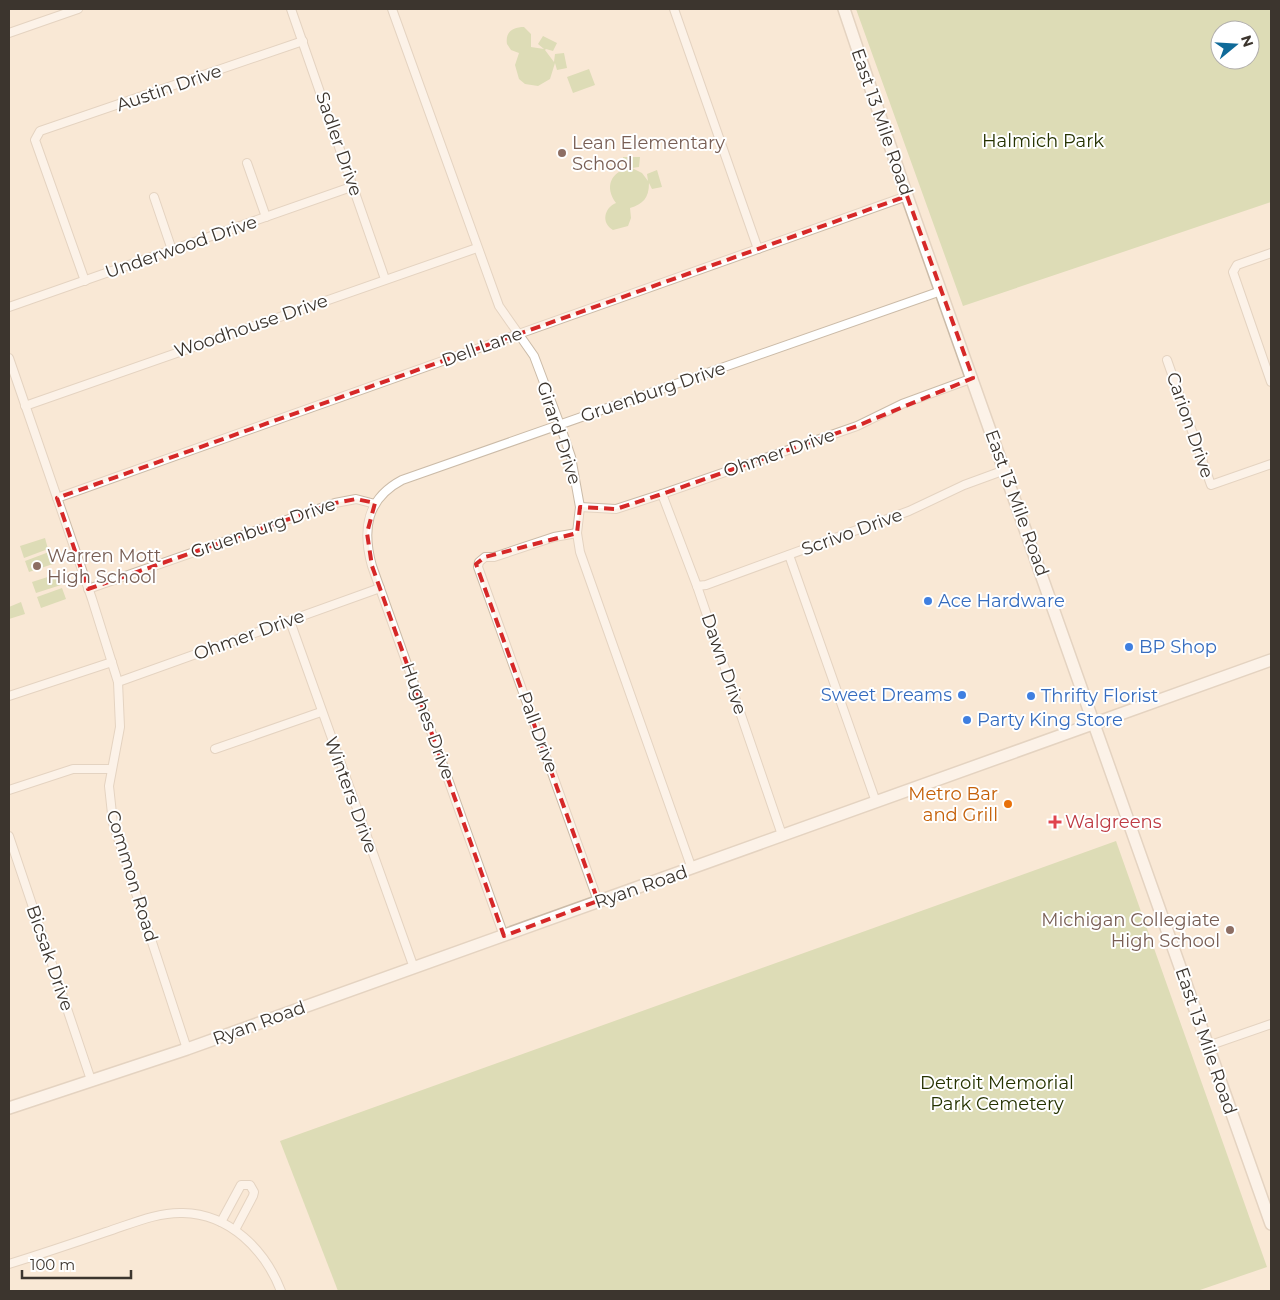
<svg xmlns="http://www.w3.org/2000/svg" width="1280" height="1300" font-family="Montserrat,sans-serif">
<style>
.green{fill:#bace90;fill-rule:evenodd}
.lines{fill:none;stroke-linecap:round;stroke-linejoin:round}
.minor-casing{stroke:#cbbba8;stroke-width:10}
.secondary-casing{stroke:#cbbba8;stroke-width:14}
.minor{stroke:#fff;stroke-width:8}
.secondary{stroke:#fff;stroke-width:11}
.marked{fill:none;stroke:#d62828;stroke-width:4;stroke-dasharray:10 6;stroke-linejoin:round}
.education-dot{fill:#8d6e63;stroke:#fff;stroke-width:2}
.shop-dot{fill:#3f7fe0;stroke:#fff;stroke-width:2}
.food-dot{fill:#e8710a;stroke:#fff;stroke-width:2}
.health-dot{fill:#e0444e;stroke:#fff;stroke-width:2}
.labels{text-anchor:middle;stroke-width:4;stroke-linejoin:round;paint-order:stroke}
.street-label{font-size:18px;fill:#3c352e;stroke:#fff}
.park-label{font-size:18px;fill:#253200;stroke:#fff}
.education-label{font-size:18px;fill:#785e54;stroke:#fff;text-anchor:start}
.shop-label{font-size:18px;fill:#366cbe;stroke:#fff;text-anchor:start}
.food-label{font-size:18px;fill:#c56008;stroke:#fff;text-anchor:end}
.health-label{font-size:18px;fill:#be3a42;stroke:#fff;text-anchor:start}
</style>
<rect width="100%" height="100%" fill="#f9e8d5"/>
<g class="green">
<path d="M 856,9 L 1271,9 L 1271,202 L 963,306 ZM 1220,30 L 1250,30 L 1250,60 L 1220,60 Z"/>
<path d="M 524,27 L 531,34 L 531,47 L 544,49 L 538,44 L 543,36 L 557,43 L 553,51 L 546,49 L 545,50 L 554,62 L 555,54 L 564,53 L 567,68 L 557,70 L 555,63 L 550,79 L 538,86 L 525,84 L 519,79 L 515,65 L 519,53 L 511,50 L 507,44 C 505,32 513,27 524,27 Z"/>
<path d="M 589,69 L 595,85 L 573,93 L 567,77 Z"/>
<path d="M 623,157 L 640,157 L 639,167 L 632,168 L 642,173 L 648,181 L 647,174 L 657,170 L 662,187 L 652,189 L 649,183 C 649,198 643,204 630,208 L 631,218 L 628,226 L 613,230 C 601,223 604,208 616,203 C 604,187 611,171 630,168 L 624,166 Z"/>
<path d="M 45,538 L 48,549 L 24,558 L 20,546 Z"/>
<path d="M 49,552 L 53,564 L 29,572 L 25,561 Z"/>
<path d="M 57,574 L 61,585 L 36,593 L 32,582 Z"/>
<path d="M 62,588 L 66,599 L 41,608 L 37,597 Z"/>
<path d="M 21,602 L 25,614 L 9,619 L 9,607 Z"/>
<path d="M 1116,841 L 1267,1267 L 1197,1291 L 338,1291 L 280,1141 Z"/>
</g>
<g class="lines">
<defs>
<g id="minor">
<path d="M 291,9 L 385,279"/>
<path d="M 392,9 L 499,306 L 534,356 L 560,425 L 571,457 L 580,507 L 577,533 L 580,552 L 692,869"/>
<path d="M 674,9 L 758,249"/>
<path d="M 9,33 L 78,9"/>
<path d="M 247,163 L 266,217"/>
<path d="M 154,197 L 172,250"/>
<path d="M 1271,253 L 1237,265 L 1233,272 L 1271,382"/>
<path d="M 85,281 L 35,140 L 40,131 L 303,41"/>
<path d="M 9,307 L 354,186"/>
<path d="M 9,358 L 92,599 L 118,682 L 120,727 L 109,786 L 113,823 L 187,1049"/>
<path d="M 1167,360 L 1211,485 L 1271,464"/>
<path d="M 25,406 L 477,248"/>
<path d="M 662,494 L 697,586 L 782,835"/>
<path d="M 57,498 L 907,196"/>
<path d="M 580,507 L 616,509 L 662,494 L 857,426 L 902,404 L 973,378"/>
<path d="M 577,533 L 554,537 L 494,557 L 485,557 L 479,562 L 478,567 L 598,901"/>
<path d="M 789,555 L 876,802"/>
<path d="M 697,586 L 706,585 L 909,511 L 964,485 L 1005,470"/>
<path d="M 88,589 L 335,503 L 356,499 L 375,504"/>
<path d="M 290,621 L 414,968"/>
<path d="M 118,682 L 380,588"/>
<path d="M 9,696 L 112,662"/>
<path d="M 215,749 L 321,712"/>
<path d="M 9,790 L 73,769 L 111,769"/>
<path d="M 9,836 L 91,1080"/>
<path d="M 504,936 L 372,566 C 362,530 366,499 402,480 L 941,291"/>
<path d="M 1208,1046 L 1271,1024"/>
<path d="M 221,1222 L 241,1185 L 250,1185 L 254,1192 L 253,1196 L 235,1230"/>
<path d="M 9,1264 C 41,1254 74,1243 106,1232 C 131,1224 157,1212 183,1213 C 230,1214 265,1250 281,1291"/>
</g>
<g id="secondary">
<path d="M 844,9 L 907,196 L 1271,1224"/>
<path d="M 9,1108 L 187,1049 L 1271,660"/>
</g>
</defs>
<use href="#minor" class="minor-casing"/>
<use href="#secondary" class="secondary-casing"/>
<use href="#minor" class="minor"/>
<use href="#secondary" class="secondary"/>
</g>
<path d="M0 0H1280V1300H0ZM 907,196 L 973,378 L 857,426 L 662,494 L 616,509 L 580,507 L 577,533 L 485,557 L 476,564 L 598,901 L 504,936 L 372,566 L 367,533 L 375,503 L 356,499 L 335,503 L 88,589 L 57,498 Z" fill="#f9e8d5" fill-opacity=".55" fill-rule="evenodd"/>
<path class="marked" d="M 907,196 L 973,378 L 857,426 L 662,494 L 616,509 L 580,507 L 577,533 L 485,557 L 476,564 L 598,901 L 504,936 L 372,566 L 367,533 L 375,503 L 356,499 L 335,503 L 88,589 L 57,498 Z"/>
<g class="education-dot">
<circle cx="562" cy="153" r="5"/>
<circle cx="37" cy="566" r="5"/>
<circle cx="1230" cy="930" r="5"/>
</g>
<g class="shop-dot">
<circle cx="928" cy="601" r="5"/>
<circle cx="1129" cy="647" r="5"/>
<circle cx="962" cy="695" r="5"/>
<circle cx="1031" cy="696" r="5"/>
<circle cx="967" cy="720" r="5"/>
</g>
<circle class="food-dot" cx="1008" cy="804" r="5"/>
<path class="health-dot" d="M1052.5 814.5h5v5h5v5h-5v5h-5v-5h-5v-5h5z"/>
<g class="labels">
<g class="street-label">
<text transform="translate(169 88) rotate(-19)" y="6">Austin Drive</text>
<text transform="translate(882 122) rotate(71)" y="6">East 13 Mile Road</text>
<text transform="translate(339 144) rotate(71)" y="6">Sadler Drive</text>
<text transform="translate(181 247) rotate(-19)" y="6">Underwood Drive</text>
<text transform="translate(251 326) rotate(-19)" y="6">Woodhouse Drive</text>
<text transform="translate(482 347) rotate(-20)" y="6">Dell Lane</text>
<text transform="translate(653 392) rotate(-19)" y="6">Gruenburg Drive</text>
<text transform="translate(1190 425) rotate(71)" y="6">Carion Drive</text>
<text transform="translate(559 433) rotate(72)" y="6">Girard Drive</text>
<text transform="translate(779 453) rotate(-19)" y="6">Ohmer Drive</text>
<text transform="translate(1017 503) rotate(70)" y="6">East 13 Mile Road</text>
<text transform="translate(263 528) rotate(-19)" y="6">Gruenburg Drive</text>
<text transform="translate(852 532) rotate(-20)" y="6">Scrivo Drive</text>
<text transform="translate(249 635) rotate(-20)" y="6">Ohmer Drive</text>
<text transform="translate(724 664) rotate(71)" y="6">Dawn Drive</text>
<text transform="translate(428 721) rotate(70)" y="6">Hughes Drive</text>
<text transform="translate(538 732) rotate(70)" y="6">Pall Drive</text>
<text transform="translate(351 795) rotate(70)" y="6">Winters Drive</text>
<text transform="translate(132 876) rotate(73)" y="6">Common Road</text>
<text transform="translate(641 887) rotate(-19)" y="6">Ryan Road</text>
<text transform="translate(50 958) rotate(71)" y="6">Bicsak Drive</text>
<text transform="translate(259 1023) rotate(-20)" y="6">Ryan Road</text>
<text transform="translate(1206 1041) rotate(71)" y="6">East 13 Mile Road</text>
</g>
<g class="park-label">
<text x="1043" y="147">Halmich Park</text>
<text x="997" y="1089">Detroit Memorial<tspan x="997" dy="21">Park Cemetery</tspan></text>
</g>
<g class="education-label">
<text x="572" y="149">Lean Elementary<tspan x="572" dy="21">School</tspan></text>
<text x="47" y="562">Warren Mott<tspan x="47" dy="21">High School</tspan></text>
<text x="1220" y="926" text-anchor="end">Michigan Collegiate<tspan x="1220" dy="21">High School</tspan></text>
</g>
<g class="shop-label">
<text x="938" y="607">Ace Hardware</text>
<text x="1139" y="653">BP Shop</text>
<text x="952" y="701" text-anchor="end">Sweet Dreams</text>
<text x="1041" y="702">Thrifty Florist</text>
<text x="977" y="726">Party King Store</text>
</g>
<g class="food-label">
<text x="998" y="800">Metro Bar<tspan x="998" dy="21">and Grill</tspan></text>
</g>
<g class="health-label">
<text x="1065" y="828">Walgreens</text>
</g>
</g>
<rect width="1280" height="1300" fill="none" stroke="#3c352e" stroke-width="20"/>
<g transform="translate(1235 45) rotate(72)"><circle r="24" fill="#ffffff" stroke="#b1aeab"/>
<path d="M0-4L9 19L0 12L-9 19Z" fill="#0f6a99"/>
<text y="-8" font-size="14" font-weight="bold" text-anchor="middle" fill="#3c352e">N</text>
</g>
<path d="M22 1270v8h109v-8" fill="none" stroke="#3c352e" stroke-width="2.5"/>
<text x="30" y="1270" font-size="15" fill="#3c352e" stroke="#ffffff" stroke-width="4" paint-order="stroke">100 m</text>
</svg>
